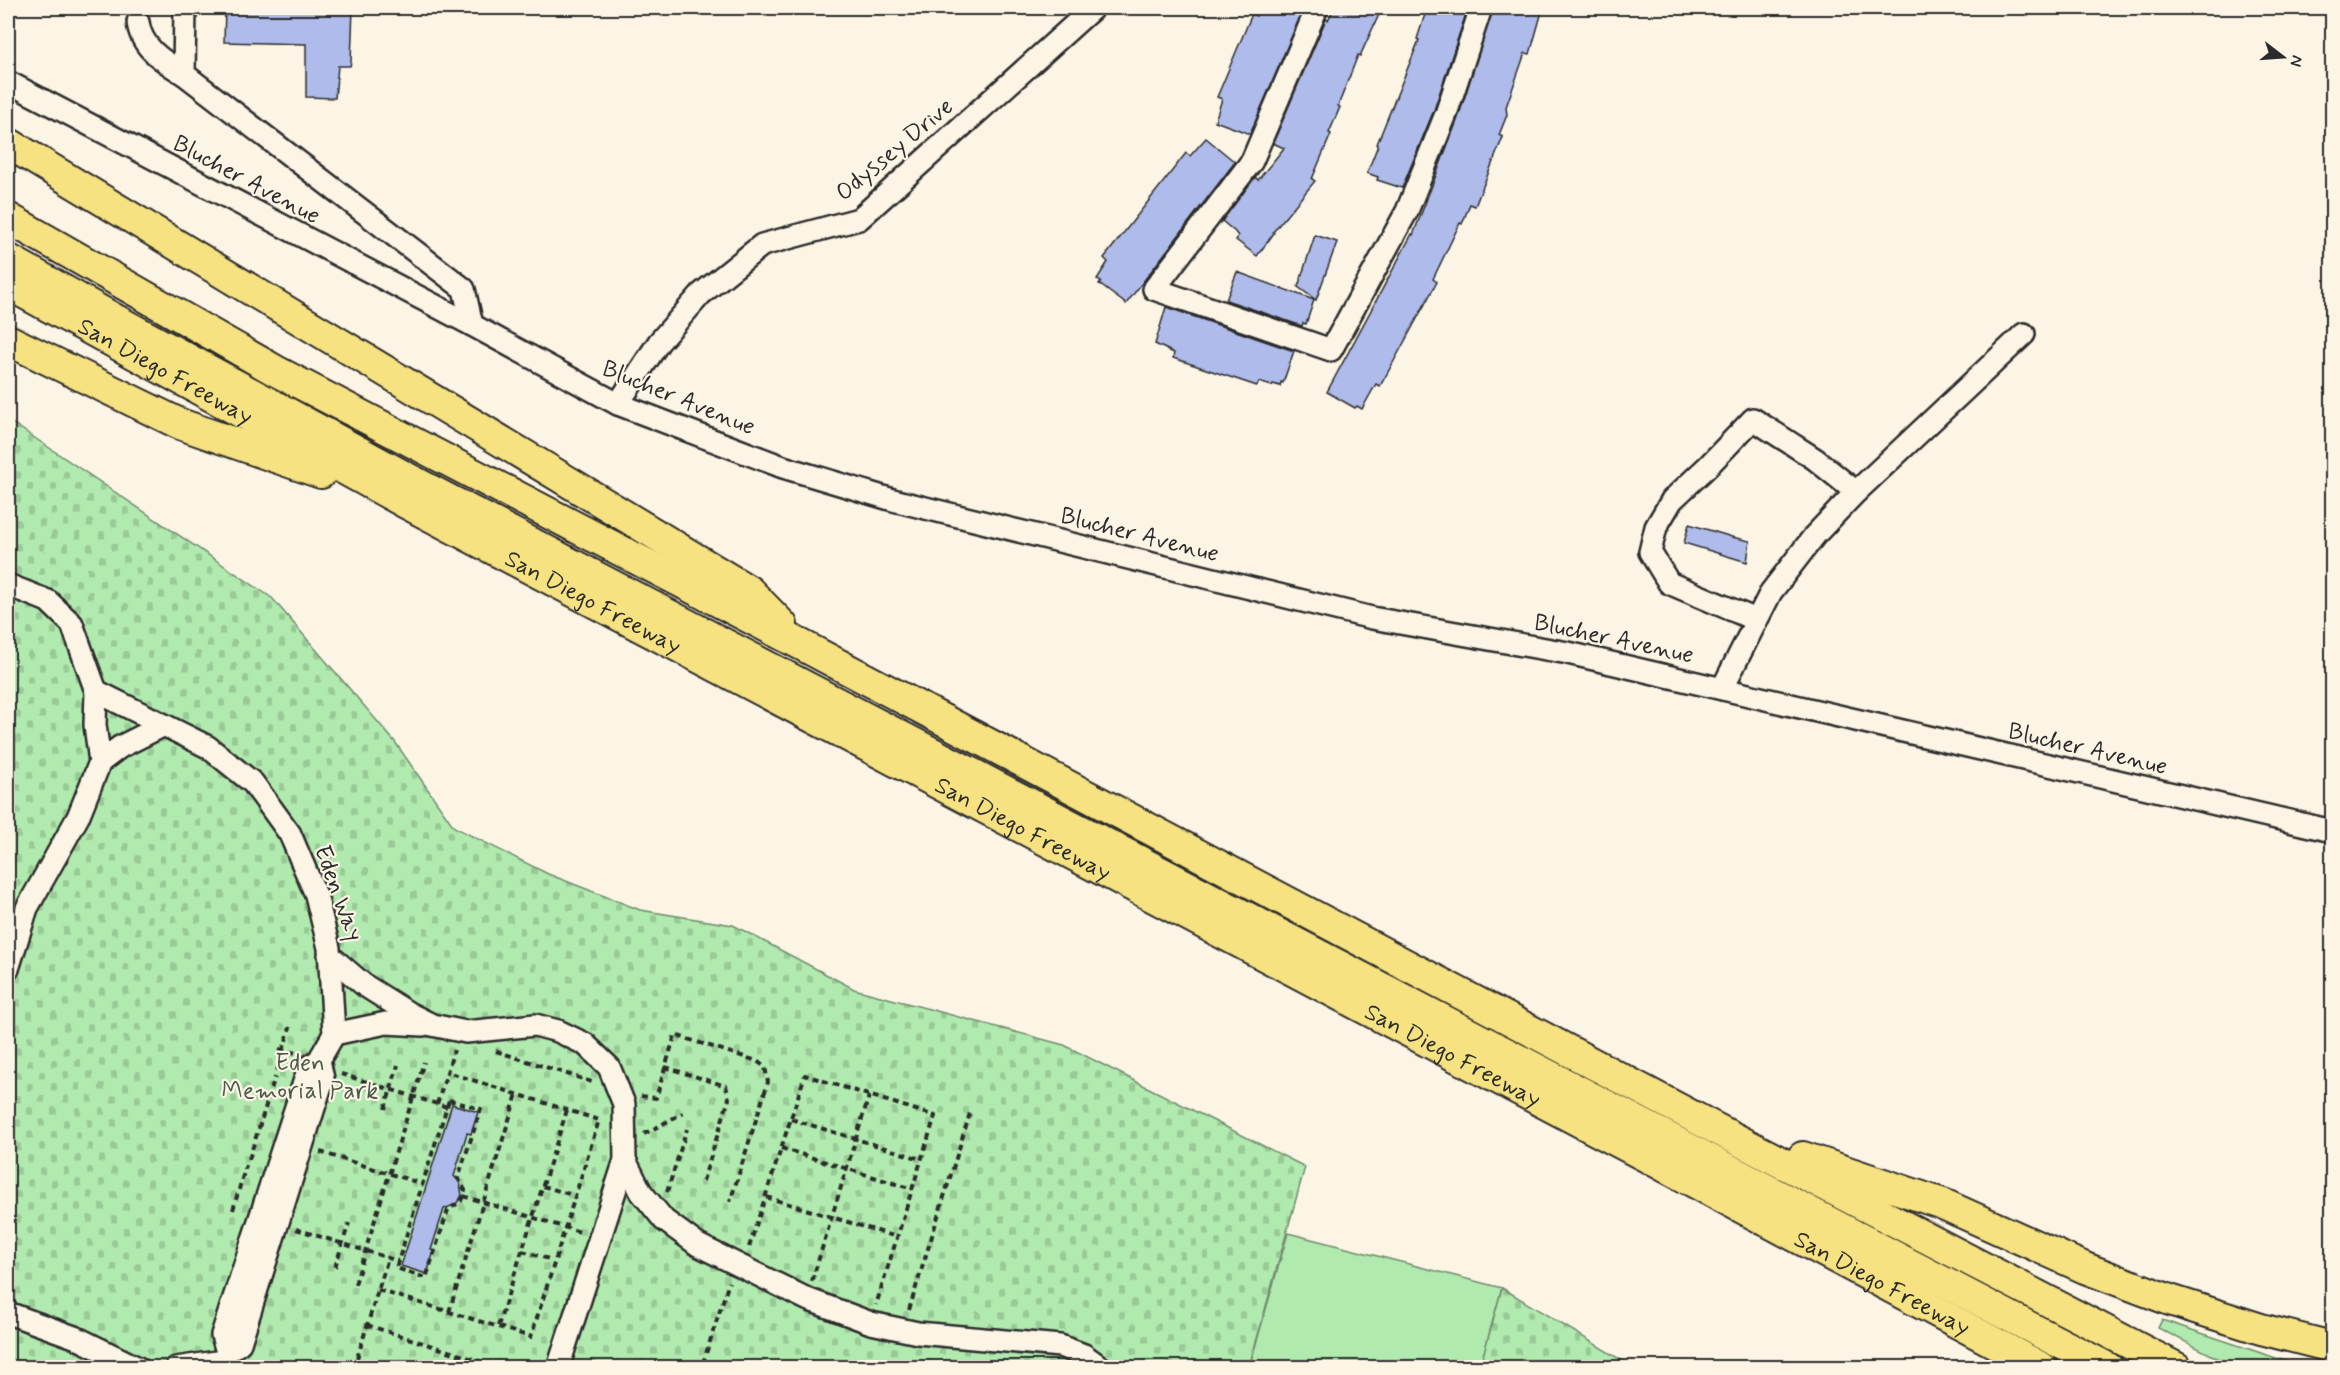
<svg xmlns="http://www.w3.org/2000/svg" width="2340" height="1375" font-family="Mynerve,sans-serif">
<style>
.green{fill:#b0eaae;stroke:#6e8a6c;stroke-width:1.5}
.cemetery{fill:url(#cemetery-stones);stroke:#6e8a6c;stroke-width:1.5}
.building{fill:#aebbeb;stroke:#2b2b2b;stroke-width:1.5}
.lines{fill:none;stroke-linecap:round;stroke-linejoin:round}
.minor-casing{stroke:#2b2b2b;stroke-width:26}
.highway-casing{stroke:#2b2b2b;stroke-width:34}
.path{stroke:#2b2b2b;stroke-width:4;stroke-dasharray:6 4.5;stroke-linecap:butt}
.minor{stroke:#fcf5e5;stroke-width:21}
.highway{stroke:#f7e281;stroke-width:30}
.labels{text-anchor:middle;stroke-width:4.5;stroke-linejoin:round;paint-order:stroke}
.street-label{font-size:24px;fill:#2b2b2b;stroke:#fcf5e5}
.park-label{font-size:24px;fill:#4c5b4c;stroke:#fcf5e5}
</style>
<defs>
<pattern id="cemetery-stones" width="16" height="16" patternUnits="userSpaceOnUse" patternTransform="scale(1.5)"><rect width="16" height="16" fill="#b0eaae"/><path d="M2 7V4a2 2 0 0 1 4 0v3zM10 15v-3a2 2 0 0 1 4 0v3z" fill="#98c996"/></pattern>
</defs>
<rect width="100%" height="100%" fill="#fcf5e5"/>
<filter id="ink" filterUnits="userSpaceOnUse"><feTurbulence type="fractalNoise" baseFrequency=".0167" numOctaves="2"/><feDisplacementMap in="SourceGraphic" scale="12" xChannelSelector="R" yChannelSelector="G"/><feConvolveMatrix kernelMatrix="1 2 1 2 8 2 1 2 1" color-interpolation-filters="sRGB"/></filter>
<g filter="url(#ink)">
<g class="green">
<path d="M 1288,1233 L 1502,1288 L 1480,1367 L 1249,1368 Z"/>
<path d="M 2162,1320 L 2291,1363 L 2310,1367 L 2235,1367 L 2158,1328 Z"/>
</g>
<g class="cemetery">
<path d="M 8,420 L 272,598 L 395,742 L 454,827 L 548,874 L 640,910 L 733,925 L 854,989 L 1064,1045 L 1305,1167 L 1249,1367 L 8,1367 Z"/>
<path d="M 1502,1288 L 1633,1367 L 1480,1367 Z"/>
</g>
<g class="building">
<path d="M 287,8 L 353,8 L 351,62 L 350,66 L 338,66 L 335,98 L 306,97 L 306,44 L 224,42 L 225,9 L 287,9 Z"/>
<path d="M 1260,8 L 1298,8 L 1303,10 L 1250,134 L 1215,121 L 1222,99 L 1217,97 L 1252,14 L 1256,16 Z"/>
<path d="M 1334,8 L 1382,8 L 1360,56 L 1358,55 L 1338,106 L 1340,107 L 1329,133 L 1331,134 L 1312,179 L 1315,181 L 1273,232 L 1274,233 L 1257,256 L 1236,240 L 1238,236 L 1235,232 L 1222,221 L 1255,177 L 1258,180 L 1284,148 L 1273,143 L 1326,19 L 1328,20 Z"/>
<path d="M 1427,8 L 1468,8 L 1434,110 L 1402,188 L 1377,180 L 1378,177 L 1367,173 L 1378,145 L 1377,144 L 1419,40 L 1417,39 Z"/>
<path d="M 1493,8 L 1543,8 L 1530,54 L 1525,53 L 1506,107 L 1507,115 L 1499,135 L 1503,137 L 1475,206 L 1470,204 L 1462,224 L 1460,223 L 1433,279 L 1437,282 L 1388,372 L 1380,386 L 1376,384 L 1362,409 L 1357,406 L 1355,408 L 1327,392 L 1412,234 L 1413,235 L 1458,118 Z"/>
<path d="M 1206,138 L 1235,162 L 1126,304 L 1099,284 L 1101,282 L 1097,279 L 1108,262 L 1104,258 L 1186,153 L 1190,156 Z"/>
<path d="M 1315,235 L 1337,242 L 1316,300 L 1298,287 Z"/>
<path d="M 1237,272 L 1314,300 L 1306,324 L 1303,323 L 1302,326 L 1226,300 Z"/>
<path d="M 1166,307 L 1294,351 L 1283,383 L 1281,382 L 1280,386 L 1273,384 L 1272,386 L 1259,382 L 1257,386 L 1173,358 L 1174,353 L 1155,344 Z"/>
<path d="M 1689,524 L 1732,537 L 1750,541 L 1747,562 L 1684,543 Z"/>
<path d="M 452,1104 L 478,1112 L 471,1134 L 467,1133 L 454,1176 L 460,1183 L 462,1196 L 456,1204 L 444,1209 L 431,1250 L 434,1251 L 427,1274 L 401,1266 Z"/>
</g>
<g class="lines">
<defs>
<g id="minor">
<path d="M 185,8 L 184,74 L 464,289 L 472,325"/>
<path d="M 1317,8 L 1252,161 L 1154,289 L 1331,350 L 1407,211 L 1446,114 L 1481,8"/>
<path d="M 138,22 C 141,48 163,61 184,74"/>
<path d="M 8,82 L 472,325 L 618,404 L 783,467 L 893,500 L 1372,618 L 1568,653 L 2332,831"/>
<path d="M 618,404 L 659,342 L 701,294 L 762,245 L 859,219 L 1093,8"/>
<path d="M 1856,492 L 2024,334"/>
<path d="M 8,585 L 48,601 L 72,624 L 96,691 L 95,725 L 100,762 L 78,817 L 27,908 L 8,969"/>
<path d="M 1722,689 L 1771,592 L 1815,535 L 1856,492 L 1815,459 L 1753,419 L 1707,467 L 1672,500 L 1656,527 L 1650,552 L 1669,583 L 1756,620"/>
<path d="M 96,691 L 208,747 L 253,783 L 290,834 L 316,895 L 329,948 L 334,1034 L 319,1060 L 309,1067 L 222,1335 L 227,1352 L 240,1343 L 323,1079 L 319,1060"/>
<path d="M 100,762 L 120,747 L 164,725"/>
<path d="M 329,955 L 364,985 L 410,1014 L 432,1025 L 466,1032 L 535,1025 L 558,1031 L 585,1044 L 609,1067 L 624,1104 L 625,1160 L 558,1368"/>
<path d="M 334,1034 L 386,1023 L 423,1025"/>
<path d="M 625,1160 L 641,1192 L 664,1220 L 698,1245 L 807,1299 L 871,1323 L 918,1333 L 1060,1346 L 1084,1355 L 1102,1368"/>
<path d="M 8,1313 L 77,1338 L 138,1368"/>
<path d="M 176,1368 L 223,1361"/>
</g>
<g id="highway">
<path d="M 8,143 L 749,591 L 782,625"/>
<path d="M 8,218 L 276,371 L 798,643 L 1709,1125 L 2177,1368"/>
<path d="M 8,259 L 118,321 L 407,478 L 2108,1368"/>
<path id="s1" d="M 8,284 L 406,503 L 1647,1157 L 2042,1368"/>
<path d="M 8,340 L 180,424 L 321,473"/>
<path d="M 1803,1157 L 1943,1204 L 2085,1268 L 2170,1300 L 2261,1329 L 2332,1347"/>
</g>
</defs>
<use href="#minor" class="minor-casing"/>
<use href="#highway" class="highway-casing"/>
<g class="path">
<path d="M 279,1049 L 296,1053"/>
<path d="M 496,1051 L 592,1082"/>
<path d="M 665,1067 L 726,1086 L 729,1099 L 702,1184"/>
<path d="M 277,1071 L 290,1027"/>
<path d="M 341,1074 L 447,1107"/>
<path d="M 641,1096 L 656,1098 L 675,1035 L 757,1061 L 765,1067 L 768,1082 L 730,1202"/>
<path d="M 449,1100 L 481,1109 L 458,1178 L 465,1190 L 461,1201 L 448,1210 L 426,1278 L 396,1268 Z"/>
<path d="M 437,1104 L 454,1050"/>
<path d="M 385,1109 L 398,1065"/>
<path d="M 791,1119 L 921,1159"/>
<path d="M 644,1134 L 683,1113"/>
<path d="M 781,1148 L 912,1189"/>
<path d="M 320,1152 L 423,1184"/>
<path d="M 249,1159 L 275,1077"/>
<path d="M 543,1186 L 569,1194"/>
<path d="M 667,1192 L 687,1129"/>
<path d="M 463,1196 L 580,1232"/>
<path d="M 766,1197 L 897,1237"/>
<path d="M 233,1210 L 246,1165"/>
<path d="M 296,1229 L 398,1261"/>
<path d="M 749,1247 L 805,1075 L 935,1116 L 876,1305"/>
<path d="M 522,1251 L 549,1259"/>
<path d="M 335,1267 L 349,1223"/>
<path d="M 812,1281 L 869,1096"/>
<path d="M 355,1284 L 424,1062"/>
<path d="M 378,1290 L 531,1337 L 599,1120 L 447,1072"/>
<path d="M 909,1310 L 970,1113"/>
<path d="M 449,1312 L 517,1094"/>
<path d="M 367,1325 L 501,1368"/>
<path d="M 498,1326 L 567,1110"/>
<path d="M 703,1363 L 729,1282"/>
<path d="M 684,1366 L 699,1362 L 711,1368"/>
<path d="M 354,1368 L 388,1258"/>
</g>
<use href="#minor" class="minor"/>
<use href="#highway" class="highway"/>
</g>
</g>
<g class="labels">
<g class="street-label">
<text transform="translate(894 149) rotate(-40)" y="8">Odyssey Drive</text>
<text transform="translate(247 179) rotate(28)" y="8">Blucher Avenue</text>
<text dy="8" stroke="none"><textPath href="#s1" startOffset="180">San Diego Freeway</textPath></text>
<text transform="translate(679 397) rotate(22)" y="8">Blucher Avenue</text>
<text transform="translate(1140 534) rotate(14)" y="8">Blucher Avenue</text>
<text dy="8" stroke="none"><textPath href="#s1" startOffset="666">San Diego Freeway</textPath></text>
<text transform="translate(1614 638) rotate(12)" y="8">Blucher Avenue</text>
<text transform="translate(2088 748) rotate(13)" y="8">Blucher Avenue</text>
<text dy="8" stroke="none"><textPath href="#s1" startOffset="1152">San Diego Freeway</textPath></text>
<text transform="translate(339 893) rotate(70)" y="8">Eden Way</text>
<text dy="8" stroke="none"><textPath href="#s1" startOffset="1638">San Diego Freeway</textPath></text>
<text dy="8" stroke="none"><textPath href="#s1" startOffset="2124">San Diego Freeway</textPath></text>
</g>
<g class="park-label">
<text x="300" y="1070">Eden<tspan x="300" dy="28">Memorial Park</tspan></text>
</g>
</g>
<rect width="2340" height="1375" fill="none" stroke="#fcf5e5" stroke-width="30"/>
<rect x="15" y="15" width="2310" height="1345" fill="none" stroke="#2b2b2b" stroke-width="2" filter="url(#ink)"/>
<g transform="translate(2283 57) rotate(107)" stroke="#fcf5e5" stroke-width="4.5" paint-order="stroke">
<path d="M0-4.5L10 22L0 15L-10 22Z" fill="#2b2b2b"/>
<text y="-9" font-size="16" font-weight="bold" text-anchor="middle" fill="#2b2b2b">N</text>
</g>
</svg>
